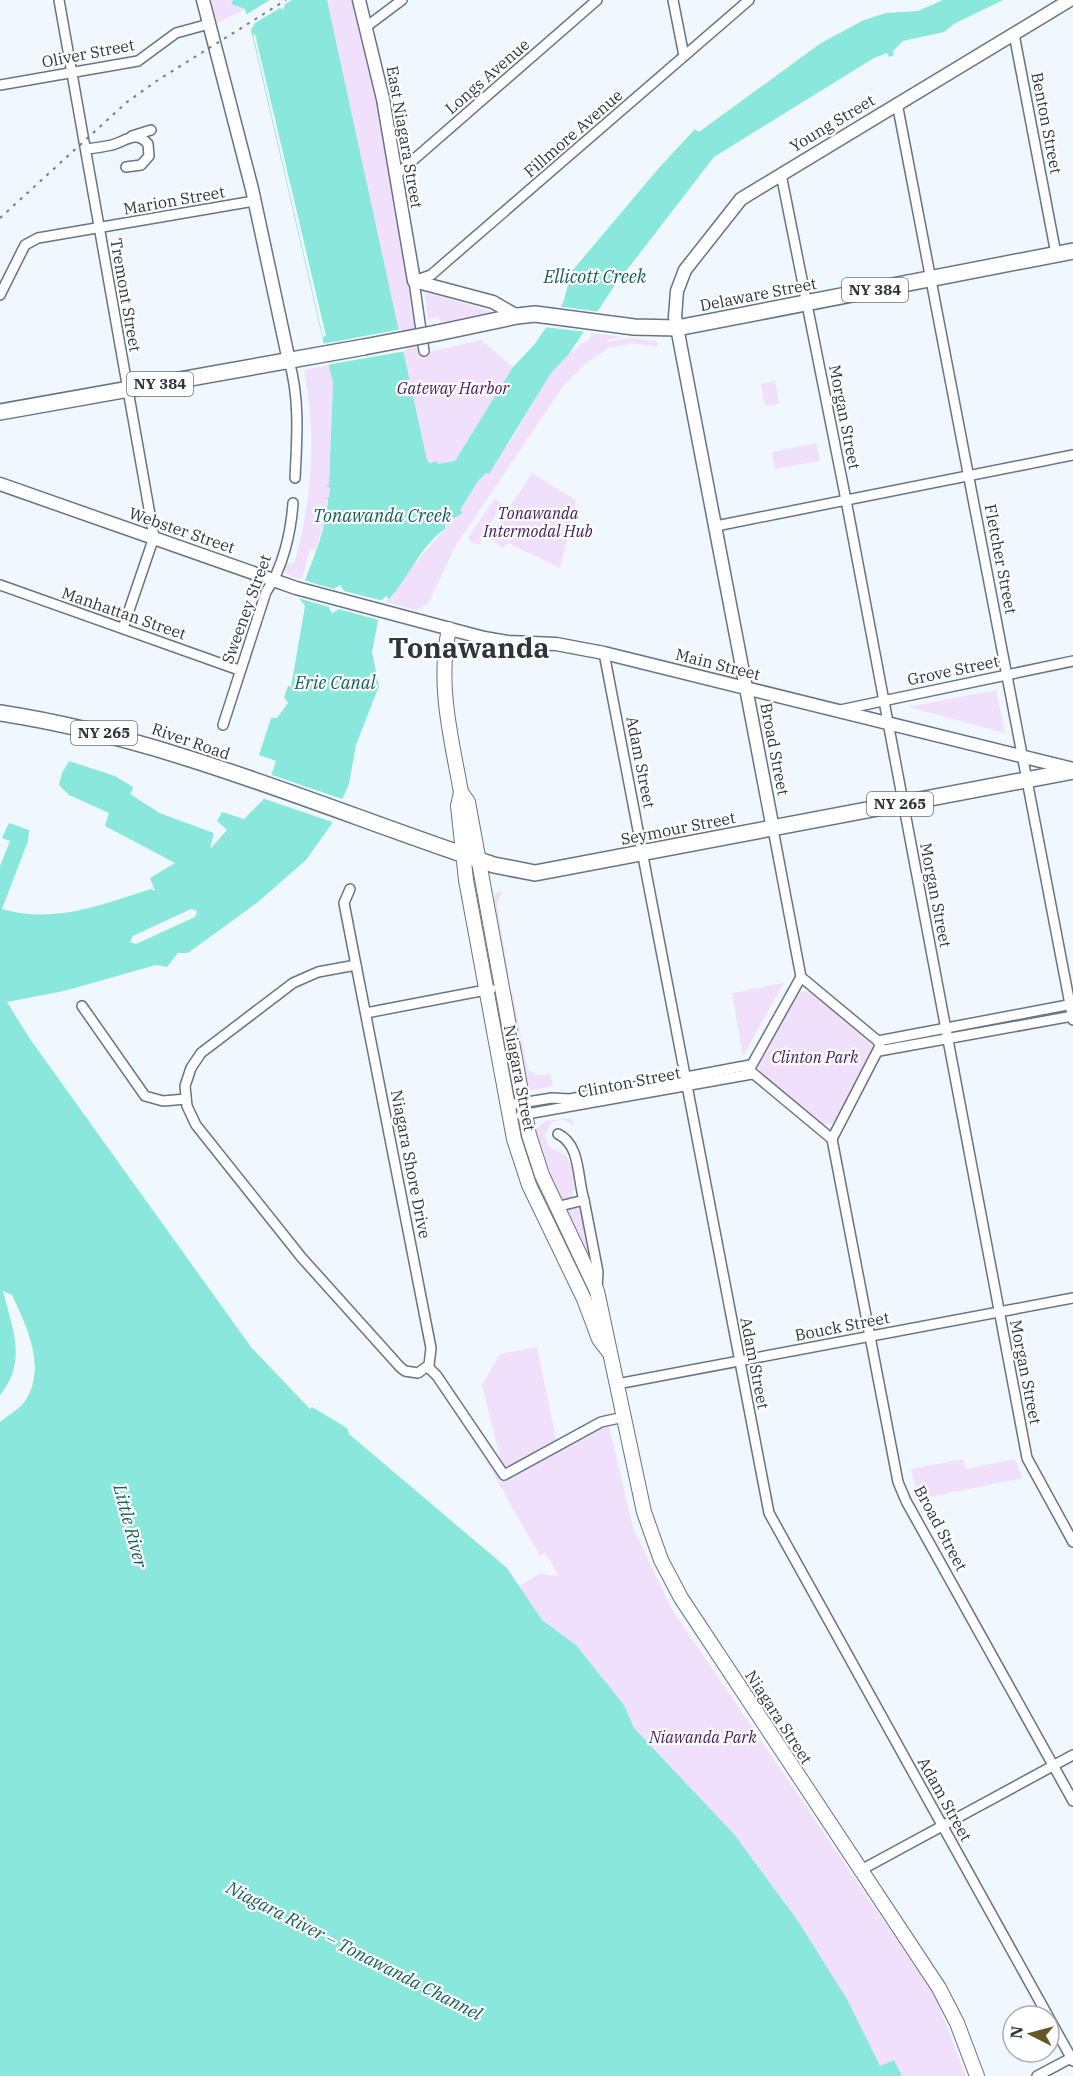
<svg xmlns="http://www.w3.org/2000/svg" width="1073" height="2076" font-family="'IBM Plex Serif',serif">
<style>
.green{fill:#f1e0fb}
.water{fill:#8ae7dc;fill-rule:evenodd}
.pier{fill:#f0f7ff}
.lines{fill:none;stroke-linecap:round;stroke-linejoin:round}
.minor-casing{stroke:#657586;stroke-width:12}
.tertiary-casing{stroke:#657586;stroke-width:15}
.secondary-casing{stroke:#657586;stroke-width:16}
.primary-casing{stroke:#657586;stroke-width:18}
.minor{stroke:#fff;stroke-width:9}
.tertiary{stroke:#fff;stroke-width:12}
.secondary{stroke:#fff;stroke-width:14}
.primary{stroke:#fff;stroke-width:15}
.rail{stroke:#757c83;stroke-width:2;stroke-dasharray:3 6;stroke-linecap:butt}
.primary-bridge-casing{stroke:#657586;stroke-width:18;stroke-linecap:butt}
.primary-bridge{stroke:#fff;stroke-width:15}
.labels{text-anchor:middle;stroke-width:4.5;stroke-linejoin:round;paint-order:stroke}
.shield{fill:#fff;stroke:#6d7276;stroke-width:1.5}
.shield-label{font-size:15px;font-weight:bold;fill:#2e353c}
.street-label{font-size:16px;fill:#2e353c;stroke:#fff}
.park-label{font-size:16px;font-style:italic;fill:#47195d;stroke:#fff}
.water-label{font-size:18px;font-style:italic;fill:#14615b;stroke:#fff}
.town-label{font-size:28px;font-weight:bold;fill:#2e353c;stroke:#fff}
</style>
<rect width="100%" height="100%" fill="#f0f7ff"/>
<g class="green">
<path d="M 211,0 L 233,0 L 231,4 L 245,9 L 217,23 Z"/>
<path d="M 327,0 L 354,0 L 376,85 L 420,354 L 481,340 L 513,367 L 455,461 L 437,465 L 427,460 Z"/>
<path d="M 425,292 L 491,311 L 492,313 L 445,322 L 440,322 L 439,317 L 428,319 Z"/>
<path d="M 591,333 L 624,337 L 607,340 L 607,342 L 631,338 L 656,341 L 658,344 L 657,347 L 633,343 L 608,348 L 583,366 L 561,389 L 455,547 L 428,604 L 415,610 L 386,602 L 411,568 L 445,529 L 445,523 L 462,513 L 459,511 L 478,480 L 510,442 L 551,372 L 566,356 L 590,338 Z"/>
<path d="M 329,365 L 333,383 L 329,485 L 326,486 L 330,487 L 329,498 L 326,498 L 328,509 L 315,551 L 310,549 L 302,579 C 295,578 289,577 284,571 L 287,563 L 294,564 C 312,502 317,434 304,370 Z"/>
<path d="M 775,381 L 779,404 L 765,406 L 761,384 Z"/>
<path d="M 816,443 L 820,461 L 775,469 L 772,452 Z"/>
<path d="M 532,473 L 576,500 L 560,568 L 508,543 L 503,548 L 491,540 L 495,534 L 493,532 Z"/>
<path d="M 494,499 L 499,501 L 500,507 L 479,544 L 472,543 L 468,538 Z"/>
<path d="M 996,690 L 1005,733 L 908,707 Z"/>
<path d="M 503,891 L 497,904 L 509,978 L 505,972 L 492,904 L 496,893 Z"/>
<path d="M 784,983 L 743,1056 L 732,993 Z"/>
<path d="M 512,990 L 528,1070 L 538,1075 L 550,1074 L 553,1086 L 528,1091 L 510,997 Z"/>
<path d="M 811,991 L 871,1042 L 873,1051 L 836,1123 L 822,1125 L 760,1073 L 758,1063 L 796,993 Z"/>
<path d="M 572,1118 L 574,1125 L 563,1120 L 552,1122 L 545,1135 L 549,1147 C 555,1151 562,1151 566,1156 C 573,1165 577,1190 571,1199 L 560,1199 L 546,1168 L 535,1130 L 545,1121 Z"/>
<path d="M 545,1199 L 593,1296 L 594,1308 L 542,1201 Z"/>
<path d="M 574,1207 L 582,1210 L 593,1268 L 565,1210 Z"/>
<path d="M 537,1347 L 557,1444 L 606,1414 L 633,1527 L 671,1608 L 936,1998 L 966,2076 L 902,2076 L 894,2060 L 880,2067 L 796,1918 L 734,1834 L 634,1728 L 624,1705 L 576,1645 L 542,1620 L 519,1586 L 539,1574 L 559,1576 L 545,1553 L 540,1556 L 486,1461 L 500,1457 L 482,1385 L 500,1354 Z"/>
<path d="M 963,1459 L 966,1469 L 1015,1459 L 1023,1478 L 919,1499 L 911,1469 Z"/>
</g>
<path class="water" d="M 233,0 L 327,0 L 427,460 L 430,463 L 437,461 L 438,464 L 455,461 L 513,367 L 534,345 L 563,303 L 572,271 L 658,169 L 695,129 L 699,132 L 821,43 L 864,20 L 886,13 L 918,11 L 943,0 L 1003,0 L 954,24 L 944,32 L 903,41 L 893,51 L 894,55 L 889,57 L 887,53 L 874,58 L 714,157 L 613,288 L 569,354 L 551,373 L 489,474 L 486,473 L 478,481 L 460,510 L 463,513 L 445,523 L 445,529 C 420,546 408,579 389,599 L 386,596 L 382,600 L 372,652 L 379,686 L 356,745 L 349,784 L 331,825 L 306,860 L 258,902 L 188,953 L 178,953 L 167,967 L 156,965 L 64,991 L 7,1002 L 30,1039 L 251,1347 L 310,1409 L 312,1407 L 347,1428 L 349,1434 L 507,1568 L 542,1620 L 576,1645 L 624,1705 L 634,1728 L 734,1834 L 796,1918 L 847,1999 L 880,2066 L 894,2060 L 902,2076 L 0,2076 L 0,1422 C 7,1416 20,1409 25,1401 C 47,1368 27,1327 12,1295 L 3,1291 C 12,1328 28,1361 0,1395 L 0,866 L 10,841 L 2,838 L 9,823 L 29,830 L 28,841 L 2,909 C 55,924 100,905 151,889 L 155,891 L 150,878 L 175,863 L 105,826 L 109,813 L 69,795 L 59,785 L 62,773 L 69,761 L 115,776 L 133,787 L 131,794 L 160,813 L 214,833 L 211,848 L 226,830 L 217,821 L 222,812 L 244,819 L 263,800 L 276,761 L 259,755 L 271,718 L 277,718 L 288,703 L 284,697 L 288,686 L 291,687 L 305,606 L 299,598 C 309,566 326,534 328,500 L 326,498 L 329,498 L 330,488 L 326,485 L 329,485 L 333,383 L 251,30 L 245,9 L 231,4 ZM 340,585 L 344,591 L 338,610 L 332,613 L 329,608 L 334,589 Z"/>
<g class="pier">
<path d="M 270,0 L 292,0 L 285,4 L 283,10 L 280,8 L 255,23 L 251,30 L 250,26 L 247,27 L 244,16 Z"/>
<path d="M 255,34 L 326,336 L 323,337 L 253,35 Z"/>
<path d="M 556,306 L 601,312 L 587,332 L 543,327 Z"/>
<path d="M 402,329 L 406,351 L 326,365 L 322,344 Z"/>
<path d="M 303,580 L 334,589 L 340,585 L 344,591 L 384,601 L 379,620 L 338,609 L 332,614 L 329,607 L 298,598 Z"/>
<path d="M 269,774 L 345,800 L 335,823 L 259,797 Z"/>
<path d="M 132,792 L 162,812 L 216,831 L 216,837 L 222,830 L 216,824 L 217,821 L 227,830 L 210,849 L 214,833 L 160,813 L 130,794 Z"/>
<path d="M 191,909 L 197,911 L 195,917 L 136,944 L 130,942 L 133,936 Z"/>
</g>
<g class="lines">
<defs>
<g id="minor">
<path d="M 59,0 L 154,537 L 123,628"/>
<path d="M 673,0 L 684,56"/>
<path d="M 366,27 L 402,0"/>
<path d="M 1014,34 L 1056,254"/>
<path d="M 0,85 L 138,61 L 176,33 L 209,24"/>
<path d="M 897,103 L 1073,1020"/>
<path d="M 132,136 L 151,130"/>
<path d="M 86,149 C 95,148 103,147 112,145 C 126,141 136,130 148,144 L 149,156 L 141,165 L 126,167"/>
<path d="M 781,174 L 846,500 L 1027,1458 L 1073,1542"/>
<path d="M 396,175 L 597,0"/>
<path d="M 0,295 L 25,245 L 38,238 L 254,201"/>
<path d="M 424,351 L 414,281 L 431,275 L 749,0"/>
<path d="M 289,361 C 300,398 297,439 295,478"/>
<path d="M 716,526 L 1073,455"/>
<path d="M 0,585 L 239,670"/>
<path d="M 604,653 L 769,1513 L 1048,2016"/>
<path d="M 840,710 L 1073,661"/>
<path d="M 223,725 L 266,592 C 283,568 291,532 293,503"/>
<path d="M 773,829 L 801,977"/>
<path d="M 350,889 L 344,903 L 356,965"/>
<path d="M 356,965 L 431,1348 L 429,1365 L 418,1373 L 405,1371 L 400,1367 L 302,1258 L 196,1125 L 187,1106 L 185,1086 L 191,1068 L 201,1053 L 293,983 L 318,972 Z"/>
<path d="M 801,977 L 749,1070 L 832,1139"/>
<path d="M 801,977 L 878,1041 L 880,1046 L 832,1139"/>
<path d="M 82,1006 L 145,1096 L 163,1101 L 186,1099"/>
<path d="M 366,1013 L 491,989"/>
<path d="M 878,1041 L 1073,1004"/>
<path d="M 879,1051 L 1073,1016"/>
<path d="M 508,1105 L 552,1098 L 570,1099 L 750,1065"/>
<path d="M 521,1115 L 752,1074"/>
<path d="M 832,1139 L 898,1482 L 906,1501 L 1073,1801"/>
<path d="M 584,1200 L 598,1272 L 597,1288"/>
<path d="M 556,1207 L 584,1200 C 577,1178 581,1145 558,1134"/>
<path d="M 428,1367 L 437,1376 L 504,1475 L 601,1422 L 624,1417"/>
<path d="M 617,1384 L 1073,1298"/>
<path d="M 861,1870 L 1073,1755"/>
<path d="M 1049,2018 L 1073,2061"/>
<path d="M 1037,2076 L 1073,2057"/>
</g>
<g id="tertiary">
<path d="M 203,0 L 252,189 L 289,361"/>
<path d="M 359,0 L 383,99 L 414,281 L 493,302 L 517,316"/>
<path d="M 0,484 L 296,588 L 484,638 L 507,642 L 556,644 L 604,653 L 1073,769"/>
<path d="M 773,829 L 675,317 L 677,291 L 685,270 L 741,199 L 1070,0"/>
</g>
<g id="secondary">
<path d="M 449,629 C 437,684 451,737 461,792 L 458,806 L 466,880 L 514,1139 L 529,1185 L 584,1299 L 599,1339 L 609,1352"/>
<path d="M 461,792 L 468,802 L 529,1135 L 542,1175 L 597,1291 L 644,1512 L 661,1560 L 681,1598 L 939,1988 L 957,2023 L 977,2076"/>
</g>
<g id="primary">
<path d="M 437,333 L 517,316 L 535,314 L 634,327 L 677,328 L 1073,251"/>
<path d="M 0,412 L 364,347"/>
<path d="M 0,713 C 171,739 330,811 494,865 L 535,873 L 1073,771"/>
</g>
</defs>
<use href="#minor" class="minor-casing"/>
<use href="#tertiary" class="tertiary-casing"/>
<use href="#secondary" class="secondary-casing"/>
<use href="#primary" class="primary-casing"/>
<use href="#minor" class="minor"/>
<use href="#tertiary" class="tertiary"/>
<use href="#secondary" class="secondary"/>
<use href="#primary" class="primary"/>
<path class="rail" d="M 0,218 L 127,102 L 158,80 L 286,0"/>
<defs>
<path id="primary-bridge" d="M 364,347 L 437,333"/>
</defs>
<use href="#primary-bridge" class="primary-bridge-casing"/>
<use href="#primary-bridge" class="primary-bridge"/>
</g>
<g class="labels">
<g class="shield">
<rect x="842" y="278" width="66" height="24" rx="4.5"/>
<rect x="127" y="372" width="66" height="24" rx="4.5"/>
<rect x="71" y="721" width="66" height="24" rx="4.5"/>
<rect x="867" y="792" width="66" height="24" rx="4.5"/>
</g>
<g class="shield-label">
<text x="875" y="295">NY 384</text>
<text x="160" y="389">NY 384</text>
<text x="104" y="738">NY 265</text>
<text x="900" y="809">NY 265</text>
</g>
<g class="street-label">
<text transform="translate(88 53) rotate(-11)" y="6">Oliver Street</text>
<text transform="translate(487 76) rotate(-41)" y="6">Longs Avenue</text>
<text transform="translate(832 123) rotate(-31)" y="6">Young Street</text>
<text transform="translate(1047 123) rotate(79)" y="6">Benton Street</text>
<text transform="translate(573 133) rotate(-41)" y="6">Fillmore Avenue</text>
<text transform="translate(405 137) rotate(80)" y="6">East Niagara Street</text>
<text transform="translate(174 200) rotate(-10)" y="6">Marion Street</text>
<text transform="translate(758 294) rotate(-11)" y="6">Delaware Street</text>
<text transform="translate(126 295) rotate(80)" y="6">Tremont Street</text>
<text transform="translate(845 417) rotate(79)" y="6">Morgan Street</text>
<text transform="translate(182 530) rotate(19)" y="6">Webster Street</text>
<text transform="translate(1001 559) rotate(79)" y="6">Fletcher Street</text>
<text transform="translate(246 609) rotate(-70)" y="6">Sweeney Street</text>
<text transform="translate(124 613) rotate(19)" y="6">Manhattan Street</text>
<text transform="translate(718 664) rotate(14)" y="6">Main Street</text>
<text transform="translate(953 670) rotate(-12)" y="6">Grove Street</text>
<text transform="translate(191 741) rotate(19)" y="6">River Road</text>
<text transform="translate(775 749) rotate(79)" y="6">Broad Street</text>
<text transform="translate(641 762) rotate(79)" y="6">Adam Street</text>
<text transform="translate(678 828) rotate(-11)" y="6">Seymour Street</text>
<text transform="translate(936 895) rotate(79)" y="6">Morgan Street</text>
<text transform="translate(520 1078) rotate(79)" y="6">Niagara Street</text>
<text transform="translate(629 1082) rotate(-11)" y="6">Clinton Street</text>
<text transform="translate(411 1164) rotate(79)" y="6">Niagara Shore Drive</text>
<text transform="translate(842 1326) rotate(-11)" y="6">Bouck Street</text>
<text transform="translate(755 1363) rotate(79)" y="6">Adam Street</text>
<text transform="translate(1026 1372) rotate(79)" y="6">Morgan Street</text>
<text transform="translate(941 1528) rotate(62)" y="6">Broad Street</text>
<text transform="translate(779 1717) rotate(57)" y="6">Niagara Street</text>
<text transform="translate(945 1799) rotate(61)" y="6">Adam Street</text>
</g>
<g class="park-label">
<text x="453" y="394">Gateway Harbor</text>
<text x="538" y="519">Tonawanda<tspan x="538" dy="18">Intermodal Hub</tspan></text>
<text x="815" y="1063">Clinton Park</text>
<text x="703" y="1743">Niawanda Park</text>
</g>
<g class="water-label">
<text x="595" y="283">Ellicott Creek</text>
<text x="382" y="522">Tonawanda Creek</text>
<text x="335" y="689">Erie Canal</text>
<text transform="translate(130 1526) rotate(75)" y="6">Little River</text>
<text transform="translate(354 1951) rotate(27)" y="6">Niagara River – Tonawanda Channel</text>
</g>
<g class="town-label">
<text x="469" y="658">Tonawanda</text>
</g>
</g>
<g transform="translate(1031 2034) rotate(276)"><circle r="28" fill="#ffffff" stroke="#abaeb1" stroke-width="1.5"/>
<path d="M0-4.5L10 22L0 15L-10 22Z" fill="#665624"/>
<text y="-9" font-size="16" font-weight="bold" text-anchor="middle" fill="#2e353c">N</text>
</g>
</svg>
